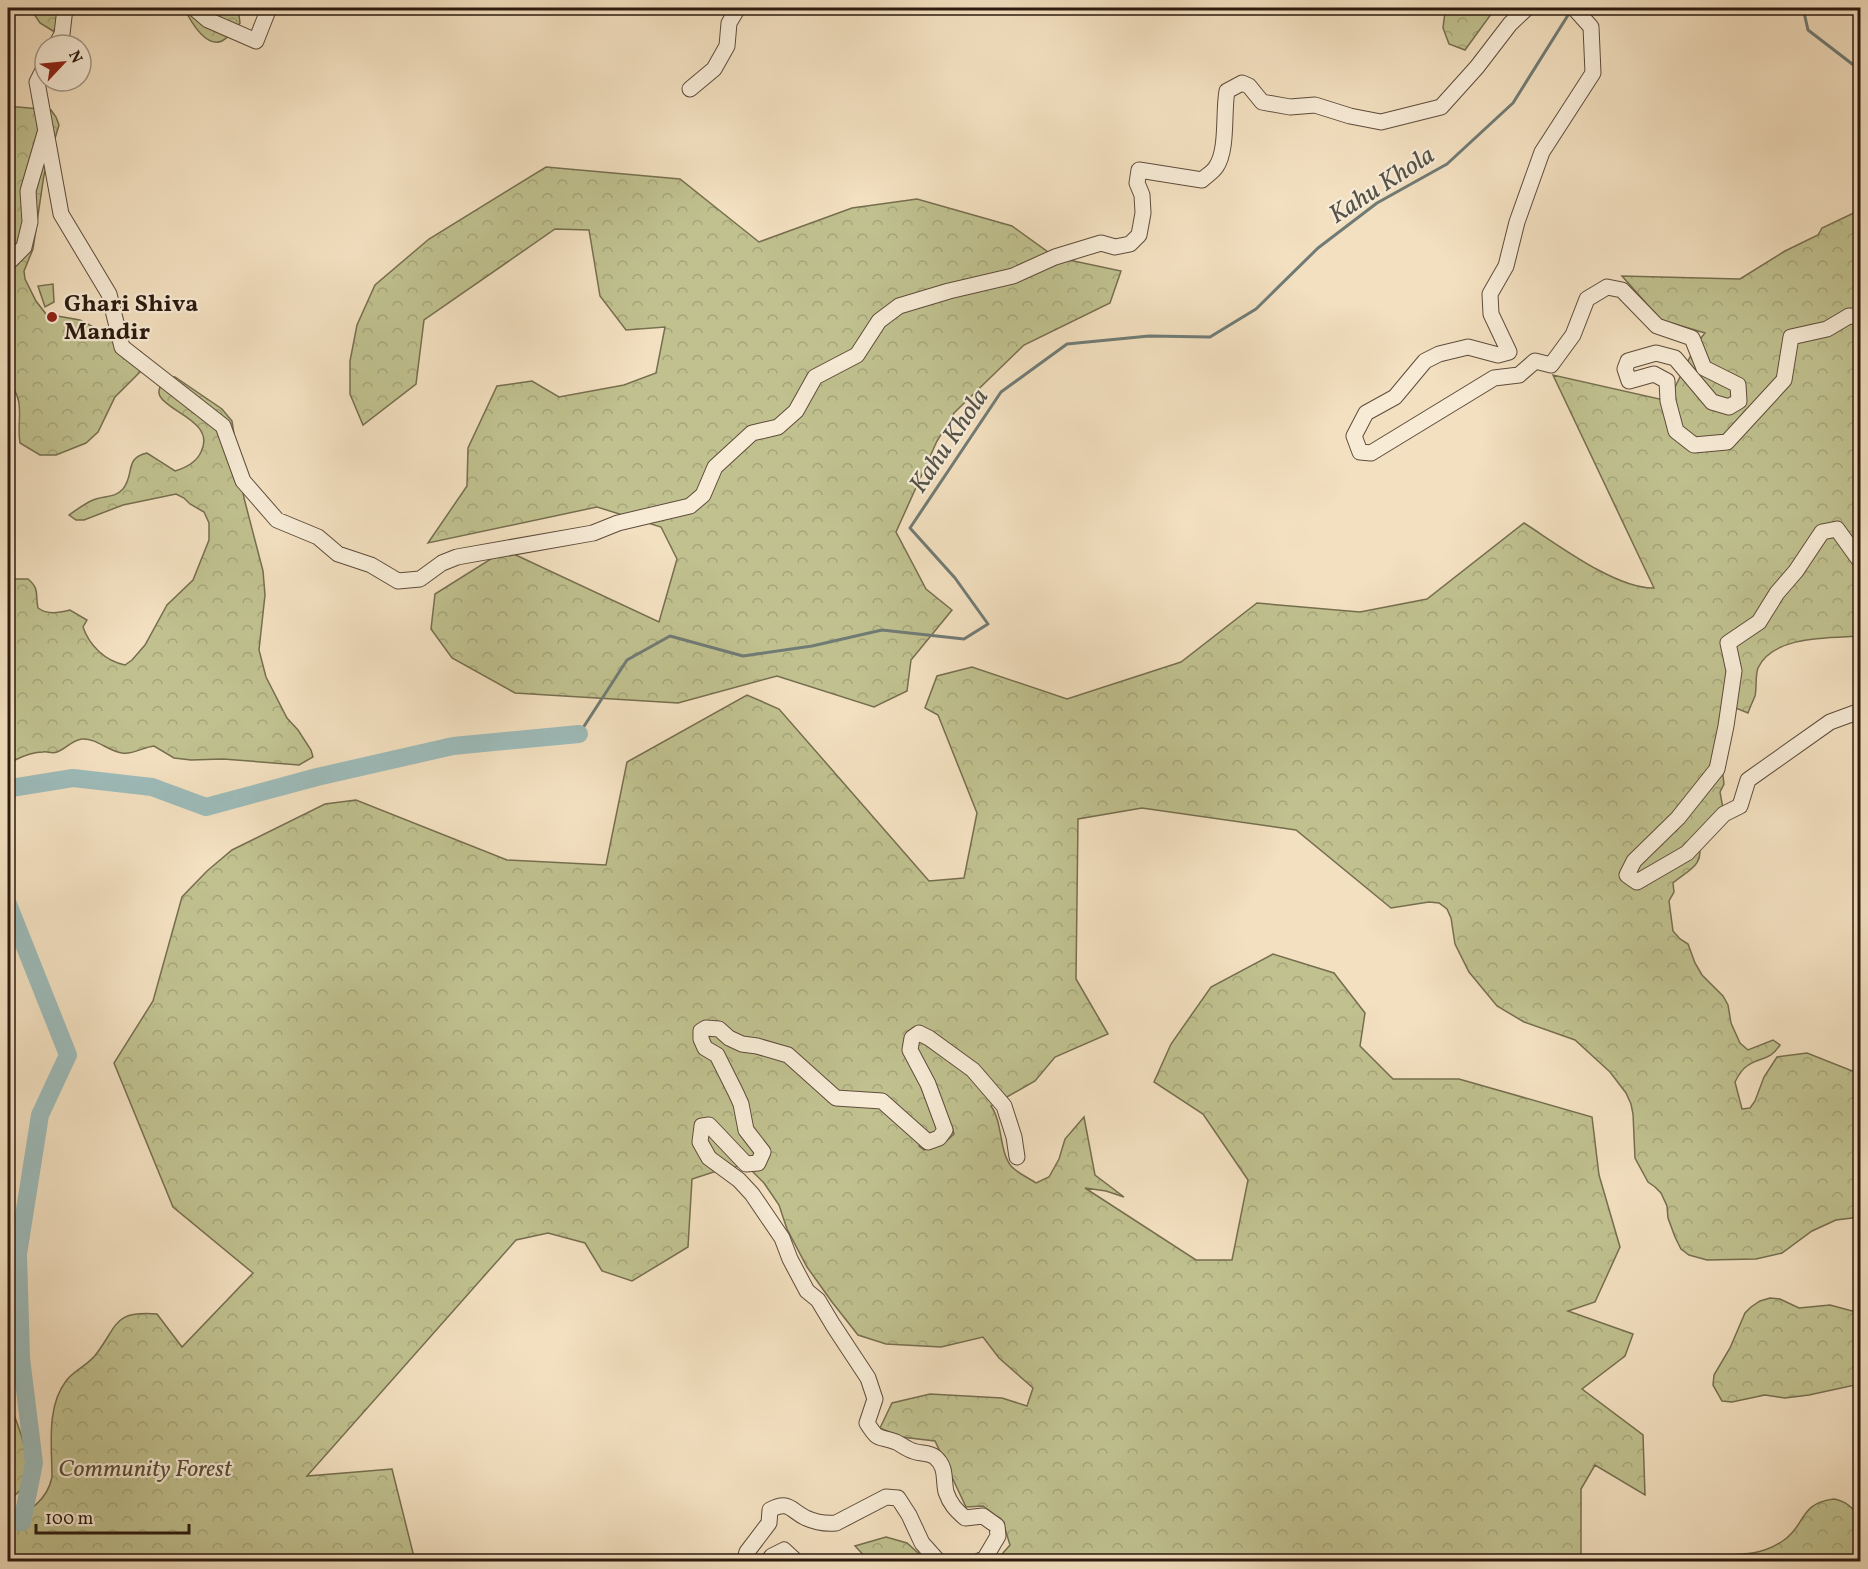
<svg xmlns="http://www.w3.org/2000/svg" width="1868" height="1569" font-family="Vollkorn,serif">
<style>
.green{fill:#c0c18f;stroke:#766e4f;stroke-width:1.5}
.forest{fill:url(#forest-crowns);stroke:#766e4f;stroke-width:1.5;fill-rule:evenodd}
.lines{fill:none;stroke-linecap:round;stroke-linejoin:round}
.stream{stroke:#707b75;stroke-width:3}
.river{stroke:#9dbbb9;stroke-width:18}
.minor-casing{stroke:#5e4c3b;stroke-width:17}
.minor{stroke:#f7ebd6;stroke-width:15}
.poi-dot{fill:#8f2418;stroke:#f7ebd6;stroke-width:2}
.labels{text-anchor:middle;stroke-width:4.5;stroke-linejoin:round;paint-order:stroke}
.poi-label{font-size:24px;font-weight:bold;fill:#2c1a0f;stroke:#f7ebd6;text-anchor:start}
.park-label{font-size:24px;font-style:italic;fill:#584c35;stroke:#f7ebd6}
.water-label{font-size:26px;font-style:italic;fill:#54524a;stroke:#f7ebd6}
</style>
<defs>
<pattern id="forest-crowns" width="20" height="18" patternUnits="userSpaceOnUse" patternTransform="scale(1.5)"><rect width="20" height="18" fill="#c0c18f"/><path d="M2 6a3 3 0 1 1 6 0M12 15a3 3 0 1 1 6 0" fill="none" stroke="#a5a57a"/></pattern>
</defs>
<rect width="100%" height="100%" fill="#f3e0c0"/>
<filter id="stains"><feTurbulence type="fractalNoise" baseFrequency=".00333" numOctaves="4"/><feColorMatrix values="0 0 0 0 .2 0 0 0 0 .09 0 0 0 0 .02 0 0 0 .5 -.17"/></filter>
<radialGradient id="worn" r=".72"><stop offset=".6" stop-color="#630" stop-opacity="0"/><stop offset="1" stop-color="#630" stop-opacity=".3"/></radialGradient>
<path class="green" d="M 53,284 L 54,302 L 45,307 L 38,286 Z"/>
<g class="forest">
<path d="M 30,8 L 61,8 L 59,26 L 53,31 L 40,23 Z"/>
<path d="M 184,8 L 238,8 L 240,23 C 235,29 229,37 222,41 C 205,48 190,20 184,8 Z"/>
<path d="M 1450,8 L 1499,8 L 1494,10 L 1465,50 L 1449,44 L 1443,28 L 1445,12 Z"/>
<path d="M 8,107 L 18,107 L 51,110 L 56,117 L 59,125 L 44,175 L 33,249 L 24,271 L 25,279 L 36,301 L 46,314 L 80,320 L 141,352 L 142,370 L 115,397 L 98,432 L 86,443 L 56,455 L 40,455 L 20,443 C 16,418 27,403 8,381 Z"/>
<path d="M 546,167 L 680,179 L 759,242 L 852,208 L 917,199 L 1012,226 L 1055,257 L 1121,271 L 1110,303 L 1024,345 L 954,413 L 937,441 L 896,532 L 926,589 L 952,610 L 911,660 L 907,691 L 874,707 L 777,676 L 678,703 L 515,693 L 452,658 L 431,629 L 435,594 L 505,550 L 659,622 L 677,559 L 661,527 L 597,507 L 428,543 L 467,486 L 468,448 L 497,386 L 532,381 L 559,397 L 624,385 L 656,373 L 665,327 L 626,330 L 600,296 L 589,230 L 555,229 L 424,320 L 416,384 L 363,425 L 350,394 L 350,361 L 357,325 L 375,285 L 429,239 Z"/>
<path d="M 1860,210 L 1860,636 C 1831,638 1773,635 1758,668 C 1755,676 1757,687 1755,696 C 1753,701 1750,707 1748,713 L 1731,706 L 1722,767 L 1724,784 L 1720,792 L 1724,814 L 1698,842 C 1706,865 1688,870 1673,883 L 1674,892 L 1669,901 L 1673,931 L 1680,939 L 1688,944 L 1695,963 L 1702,975 L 1723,996 L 1728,1005 L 1731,1023 L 1740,1043 L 1748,1050 L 1773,1040 L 1780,1045 C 1769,1062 1761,1056 1747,1066 C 1741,1070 1738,1076 1735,1082 L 1742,1109 L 1750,1108 L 1755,1101 L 1764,1077 L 1777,1057 L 1807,1053 L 1860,1074 L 1860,1217 L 1836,1220 L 1812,1231 L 1782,1253 L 1756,1259 L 1707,1260 L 1689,1255 L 1681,1249 L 1675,1237 L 1668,1218 L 1667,1206 L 1661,1193 L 1655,1187 L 1648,1182 L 1635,1158 L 1633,1114 L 1631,1104 L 1626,1093 L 1610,1072 L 1575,1040 L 1524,1022 L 1497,1006 L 1469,972 L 1455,944 L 1451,918 L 1447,909 L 1439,903 L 1429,902 L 1391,908 L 1296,830 L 1142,808 L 1078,819 L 1076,979 L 1108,1034 L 1055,1057 L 1035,1081 L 991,1106 C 1003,1123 999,1151 1011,1166 C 1017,1173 1029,1178 1036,1183 L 1049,1177 L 1059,1159 L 1065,1139 L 1084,1117 L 1095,1175 L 1124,1197 L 1106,1191 L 1085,1188 L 1196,1260 L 1232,1260 L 1248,1180 L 1203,1114 L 1154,1082 L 1171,1044 L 1211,987 L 1273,954 L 1334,973 L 1365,1013 L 1360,1046 L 1393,1079 L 1459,1079 L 1592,1117 L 1599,1175 L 1620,1247 L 1595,1302 L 1568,1311 L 1633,1334 L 1625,1356 L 1582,1389 L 1643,1435 L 1645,1495 L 1595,1465 L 1581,1489 L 1581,1561 L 996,1561 L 1010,1545 L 1003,1522 L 983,1506 L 966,1507 L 935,1441 L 901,1437 L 880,1428 L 892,1403 L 930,1394 L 1002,1398 L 1027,1406 L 1033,1388 L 999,1358 L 983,1337 L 941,1347 L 886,1344 L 858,1335 L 832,1302 L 807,1267 L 787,1229 L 779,1205 L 764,1183 L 746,1165 L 723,1169 L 692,1179 L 688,1247 L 632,1281 L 602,1271 L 585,1243 L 548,1233 L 516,1240 L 307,1476 L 392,1469 L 415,1561 L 8,1562 L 8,1517 C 29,1515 48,1498 52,1477 C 52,1447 46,1407 66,1381 C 74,1370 89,1365 97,1353 C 119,1323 114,1311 157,1314 L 182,1347 L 253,1273 L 173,1207 L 114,1063 L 153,1001 L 182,897 L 207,871 L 232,850 L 325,804 L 356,800 L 507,860 L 606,865 L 627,762 L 747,695 L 779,709 L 929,881 L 964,878 L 977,813 L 938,715 L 925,708 L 937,676 L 972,667 L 1067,699 L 1181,662 L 1257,603 L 1360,612 L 1427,599 L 1524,523 C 1557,544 1616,589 1654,588 L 1553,375 L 1668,401 L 1697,343 L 1705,333 L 1661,320 L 1622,276 L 1740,279 L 1785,251 L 1818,235 L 1822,228 ZM 952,1127 L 954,1134 L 943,1144 L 924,1150 L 919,1146 Z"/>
<path d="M 169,377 L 175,377 L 222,409 L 232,421 L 244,498 L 263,571 L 265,595 L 259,650 L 266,677 L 287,718 L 298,730 L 311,750 L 313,757 L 299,765 L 223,759 L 191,760 L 174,758 L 154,746 C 143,747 133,755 122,753 C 108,751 96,738 82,739 C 72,740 66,749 57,752 C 51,754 48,751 43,752 C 34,752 23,756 15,760 L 9,775 L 8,796 L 8,579 L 28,579 C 40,589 35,594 38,608 C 48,615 58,613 70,610 L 87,620 L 83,627 C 89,645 105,661 125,665 L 132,660 L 145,645 L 167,605 L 193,580 L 209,540 L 209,523 L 204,512 L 190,504 L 184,498 L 176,494 L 123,505 L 84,520 L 76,520 L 69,515 C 76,510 84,504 93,500 C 103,495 114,499 123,489 C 135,474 124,458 147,453 L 175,471 C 185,468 196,463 201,452 C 221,412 129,408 169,377 Z"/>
<path d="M 1770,1298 L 1780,1299 L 1799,1308 L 1830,1305 L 1860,1313 L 1860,1384 L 1809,1395 L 1785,1398 L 1765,1395 L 1732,1402 L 1722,1401 L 1713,1385 L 1714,1375 L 1730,1348 L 1745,1313 L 1751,1307 L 1760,1301 Z"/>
<path d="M 8,1399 C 17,1423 27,1444 26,1469 C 25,1485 23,1492 8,1499 Z"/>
<path d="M 1834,1499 C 1846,1501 1853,1508 1860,1518 L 1860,1561 L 1710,1561 L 1716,1556 C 1742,1553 1760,1557 1784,1540 C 1806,1525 1799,1503 1834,1499 Z"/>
<path d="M 886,1537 L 907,1543 L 927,1561 L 869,1561 L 855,1546 Z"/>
</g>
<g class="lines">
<g class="stream">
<path d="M 1803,8 L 1808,30 L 1860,70"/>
<path d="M 579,734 L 627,660 L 670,636 L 743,656 L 812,646 L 882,630 L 964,639 L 988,624 L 955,578 L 910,528 L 1001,392 L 1067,344 L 1149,336 L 1210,337 L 1256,309 L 1318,248 L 1377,203 L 1447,164 L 1513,103 L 1570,12"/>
</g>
<g class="river">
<path d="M 8,793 L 11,788 L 73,778 L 152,787 L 206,807 L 317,777 L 453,746 L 579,734"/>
<path d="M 8,904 L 68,1055 L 40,1115 L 18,1254 L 21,1358 L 34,1463 L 22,1522 L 8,1522"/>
</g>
<defs>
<g id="minor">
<path d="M 194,8 L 208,20 L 256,41 L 269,8"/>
<path d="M 1574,8 L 1591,27 L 1593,73 L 1542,152 L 1517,222 L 1506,266 L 1490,294 L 1491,314 L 1509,352 L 1498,355 L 1468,347 L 1439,354 L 1425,361 L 1395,397 L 1366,413 L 1354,436 L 1360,452 L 1371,453 L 1494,378 L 1519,375 L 1535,361 L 1551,365 L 1573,335 L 1587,299 L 1607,287 L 1622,290 L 1657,326 L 1692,338 L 1704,368 L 1738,385 L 1739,401 L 1729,407 L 1712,402 L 1675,358 L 1656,353 L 1628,361 L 1625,369 L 1629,381 L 1654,374 L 1667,381 L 1668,401 L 1676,431 L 1694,445 L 1727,442 L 1784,380 L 1791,337 L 1827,329 L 1849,316 L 1860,317"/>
<path d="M 56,45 L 62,34 L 65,8"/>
<path d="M 45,66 L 37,82 L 61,214 L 109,294 L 122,347 L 223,426 L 243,481 L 277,520 L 318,537 L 338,554 L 371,565 L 398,581 L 420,579 L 442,563 L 457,557 L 593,533 L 618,523 L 690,506 L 703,495 L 715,467 L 752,433 L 778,427 L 796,411 L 815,377 L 857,355 L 879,321 L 899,306 L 949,291 L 1013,276 L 1055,257 L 1101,243 L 1115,247 L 1130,244 L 1139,235 L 1143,213 L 1142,195 L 1137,183 L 1139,170 L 1202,180 C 1206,176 1213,172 1216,167 C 1228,150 1223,112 1227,91 L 1242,83 L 1249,86 L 1262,102 L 1290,107 L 1315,105 L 1350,116 L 1381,122 L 1441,107 L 1477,67 L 1510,24 L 1527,8"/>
<path d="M 690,89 L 714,69 L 727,46 L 729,23 L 738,8"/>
<path d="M 10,261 L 24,247 L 30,222 L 28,191 L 45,133"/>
<path d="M 1860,561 L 1837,529 L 1822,532 L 1796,571 L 1777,593 L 1759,622 L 1728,643 L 1734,671 L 1726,726 L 1717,769 L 1678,818 L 1634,861 L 1627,875 L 1637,882 L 1687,853 L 1724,814 L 1740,806 L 1748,780 L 1830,722 L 1860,711"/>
<path d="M 744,1562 L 747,1552 L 769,1523 L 770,1510 C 789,1500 790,1510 806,1518 C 815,1522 826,1524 836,1523 L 886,1497 L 898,1498 L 909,1515 L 922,1543 L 939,1562"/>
<path d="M 767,1562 L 772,1556 L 784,1550 L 797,1562"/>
<path d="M 977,1562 L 985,1558 L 998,1536 L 997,1526 L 983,1516 L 965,1518 C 956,1510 950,1504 946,1492 C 943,1479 947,1467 935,1457 C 928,1452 920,1454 913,1451 C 907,1449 902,1445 896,1442 C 877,1435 879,1442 867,1423 L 875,1399 L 868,1378 L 833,1325 L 818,1300 L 807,1291 L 790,1259 L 782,1238 L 752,1194 L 739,1180 L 709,1158 L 700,1142 L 702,1126 L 709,1125 L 746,1164 L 758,1163 L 763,1152 L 746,1130 L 741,1104 L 736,1093 L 717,1055 L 705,1048 L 701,1039 L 701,1031 L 706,1028 L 719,1029 L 729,1038 L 742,1044 L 757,1046 L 788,1055 L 836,1098 L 882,1101 L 928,1142 L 939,1138 L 945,1130 L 928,1084 L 910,1050 L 912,1038 L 919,1033 L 929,1038 L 973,1070 L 1004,1106 L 1014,1137 L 1017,1157"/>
</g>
</defs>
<use href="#minor" class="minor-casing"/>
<use href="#minor" class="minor"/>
</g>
<circle class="poi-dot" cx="52" cy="317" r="6"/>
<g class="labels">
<g class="poi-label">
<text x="64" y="311">Ghari Shiva<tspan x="64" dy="28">Mandir</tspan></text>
</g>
<g class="park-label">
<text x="145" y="1476">Community Forest</text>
</g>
<g class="water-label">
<text transform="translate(1381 184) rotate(-33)" y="9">Kahu Khola</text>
<text transform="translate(948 440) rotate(-56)" y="9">Kahu Khola</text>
</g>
</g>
<rect width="1868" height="1569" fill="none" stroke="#f3e0c0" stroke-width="30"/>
<rect x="9" y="9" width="1850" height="1551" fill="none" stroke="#2c1a0f" stroke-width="3"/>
<rect x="15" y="15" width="1838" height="1539" fill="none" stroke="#2c1a0f" stroke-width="1.5"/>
<g transform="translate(63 63) rotate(64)"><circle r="28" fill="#f7ebd6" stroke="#a69786" stroke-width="1.5"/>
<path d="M0-4.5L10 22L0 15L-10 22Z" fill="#8f2418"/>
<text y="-9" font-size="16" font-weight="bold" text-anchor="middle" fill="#2c1a0f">N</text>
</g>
<path d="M36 1524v9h153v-9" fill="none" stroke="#2c1a0f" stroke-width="3"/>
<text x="45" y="1524" font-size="18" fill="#2c1a0f" stroke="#f7ebd6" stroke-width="4.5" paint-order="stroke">100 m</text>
<rect width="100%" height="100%" filter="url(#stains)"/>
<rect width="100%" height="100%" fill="url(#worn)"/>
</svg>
